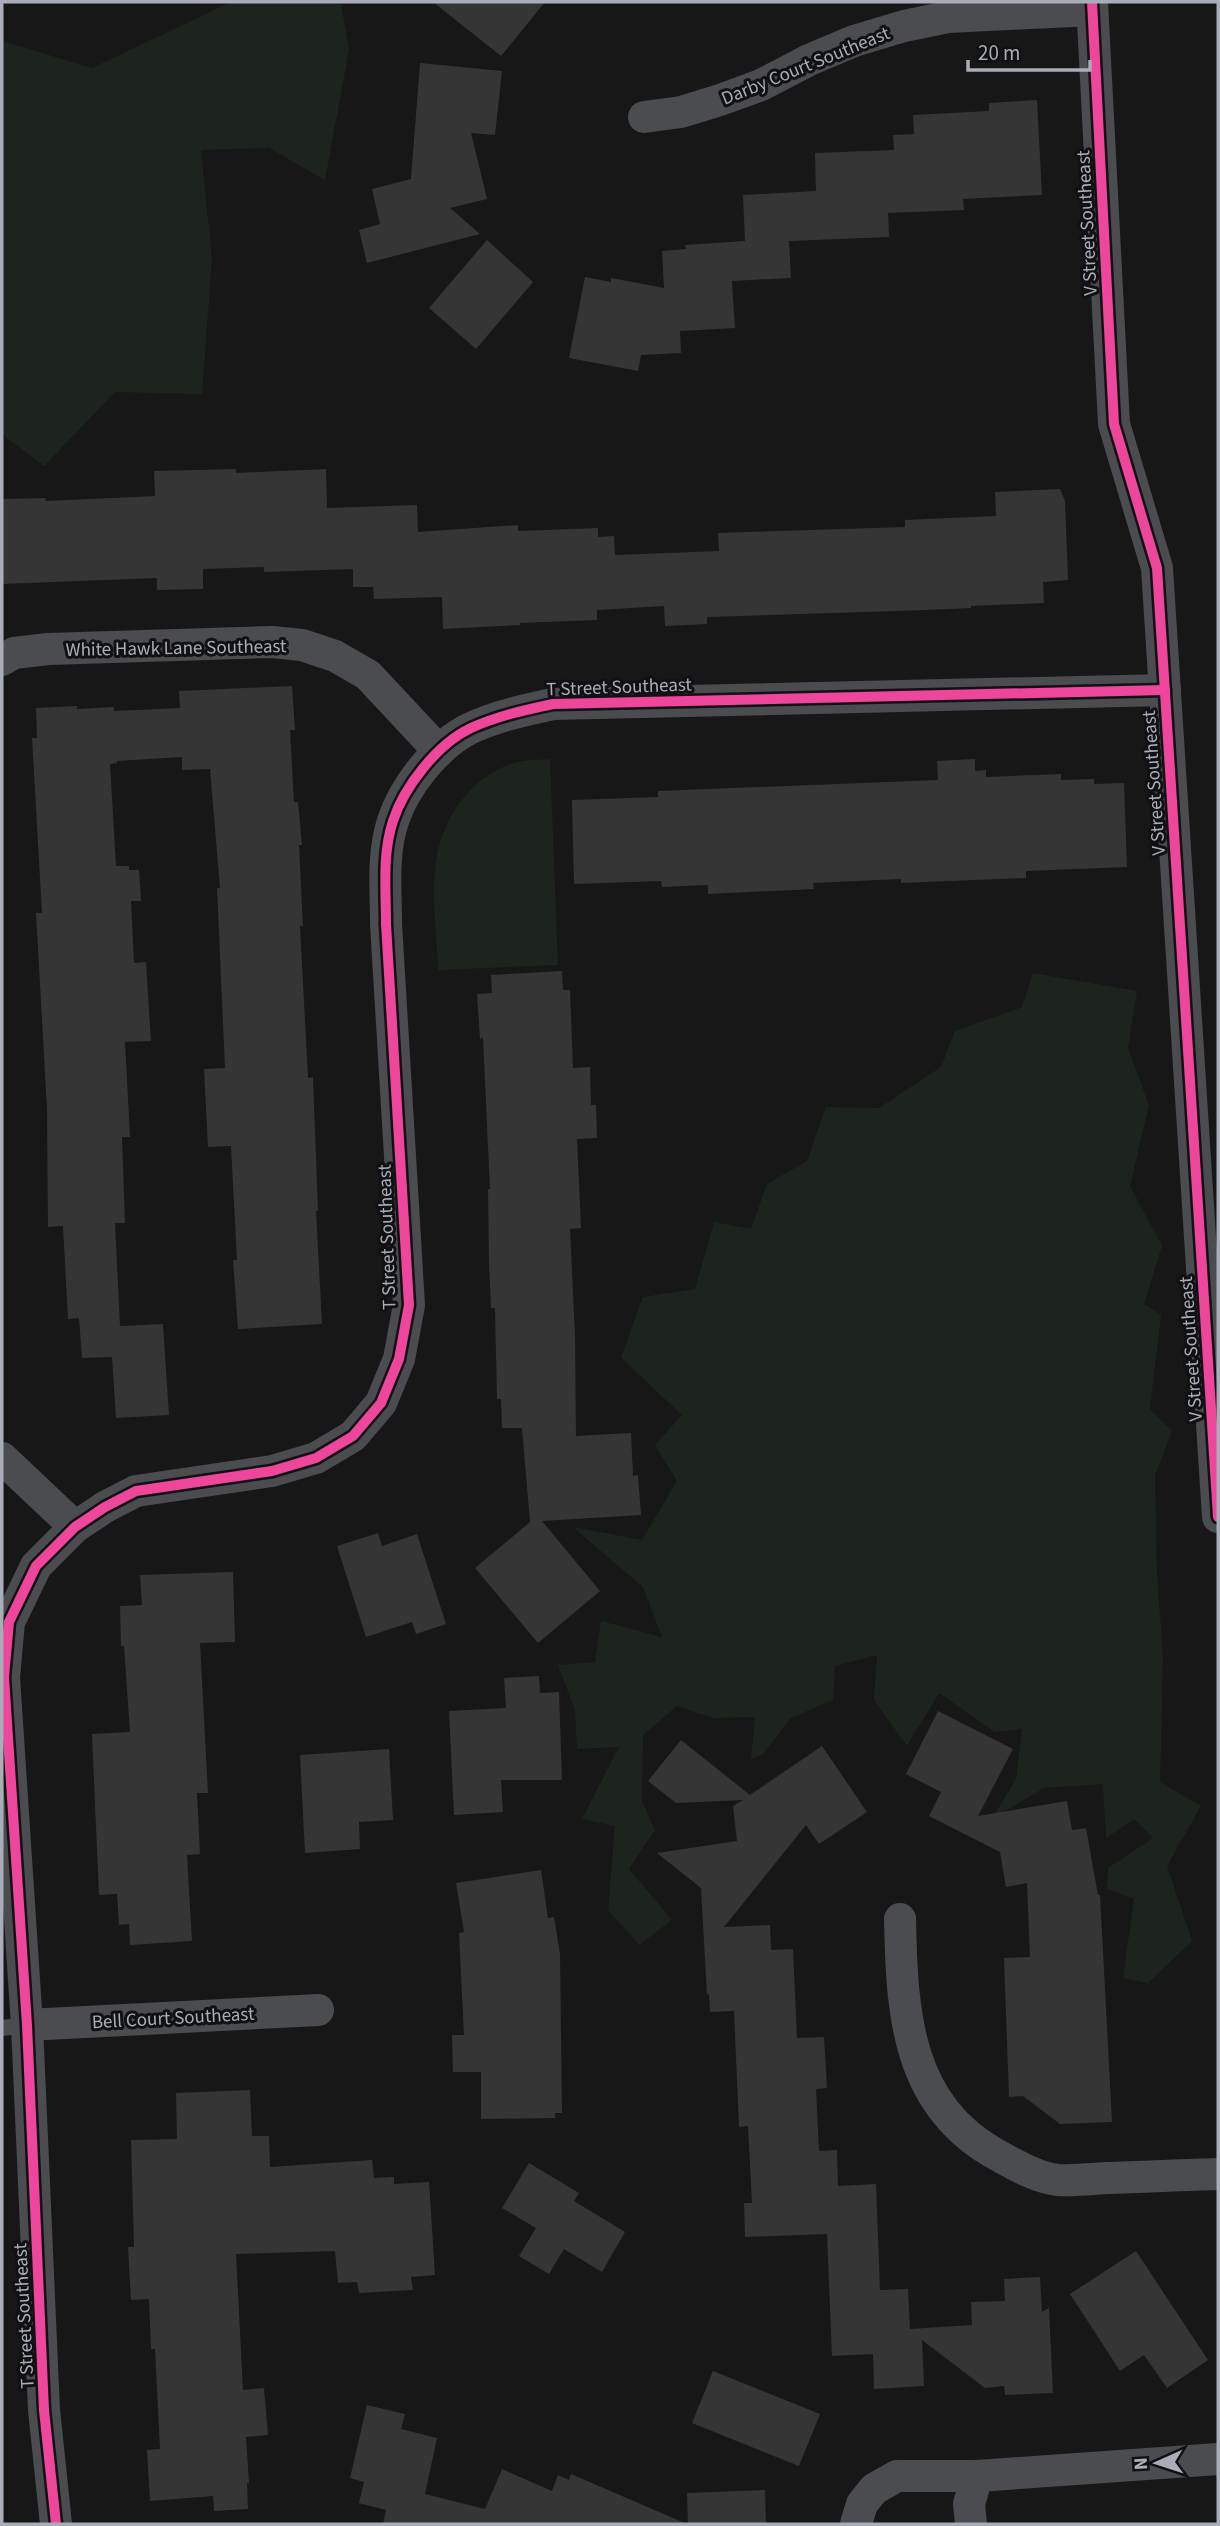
<svg xmlns="http://www.w3.org/2000/svg" width="1220" height="2526" font-family="'Source Sans 3',sans-serif">
<style>
.green{fill:#1d241e}
.building{fill:#353536}
.lines{fill:none;stroke-linecap:round;stroke-linejoin:round}
.service{stroke:#4b4c50;stroke-width:16}
.minor{stroke:#4b4c50;stroke-width:32}
.cycleway-casing{stroke:#111113;stroke-width:15}
.cycleway{stroke:#ed469a;stroke-width:10}
.labels{text-anchor:middle;stroke-width:6;stroke-linejoin:round;paint-order:stroke}
.street-label{font-size:19px;fill:#a8adb8;stroke:#111113}
</style>
<rect width="100%" height="100%" fill="#171717"/>
<g class="green">
<path d="M 231,2 L 344,2 L 341,4 L 349,50 L 325,180 L 269,148 L 201,150 L 212,259 L 202,394 L 115,392 L 44,466 L 2,434 L 2,41 L 92,68 Z"/>
<path d="M 550,759 L 558,965 L 438,970 C 437,935 431,897 436,862 C 442,816 476,769 523,761 C 532,759 541,760 550,759 Z"/>
<path d="M 1033,973 L 1137,991 L 1128,1048 L 1149,1105 L 1130,1186 L 1162,1246 L 1144,1304 L 1161,1315 L 1150,1409 L 1172,1431 L 1155,1475 L 1157,1574 L 1163,1656 L 1160,1782 L 1201,1806 L 1167,1866 L 1192,1941 L 1148,1983 L 1123,1978 L 1134,1899 L 1107,1889 L 1108,1868 L 1153,1838 L 1134,1819 L 1106,1838 L 1103,1784 L 1044,1788 L 992,1819 L 1016,1779 L 1022,1729 L 995,1732 L 939,1693 L 907,1746 L 874,1700 L 877,1655 L 835,1666 L 833,1700 L 791,1718 L 762,1755 L 751,1759 L 755,1717 L 713,1718 L 677,1706 L 643,1735 L 642,1801 L 655,1830 L 629,1869 L 672,1920 L 639,1945 L 608,1910 L 615,1826 L 582,1819 L 619,1747 L 577,1749 L 575,1710 L 558,1665 L 595,1662 L 601,1621 L 662,1637 L 643,1587 L 573,1527 L 642,1540 L 677,1481 L 655,1445 L 682,1415 L 621,1358 L 643,1297 L 695,1289 L 714,1222 L 751,1229 L 767,1184 L 807,1161 L 826,1107 L 879,1108 L 941,1067 L 955,1031 L 1022,1007 Z"/>
</g>
<g class="building">
<path d="M 433,2 L 545,2 L 501,56 Z"/>
<path d="M 420,63 L 502,71 L 495,135 L 471,133 L 487,199 L 450,208 L 480,234 L 367,263 L 359,230 L 380,224 L 372,189 L 411,179 Z"/>
<path d="M 1037,100 L 1042,195 L 963,199 L 964,210 L 888,213 L 889,237 L 789,241 L 791,278 L 732,281 L 735,328 L 680,331 L 681,353 L 641,355 L 638,371 L 569,358 L 585,277 L 611,282 L 611,278 L 664,288 L 662,251 L 686,249 L 685,245 L 745,241 L 743,195 L 816,191 L 815,153 L 894,150 L 893,135 L 914,134 L 913,115 L 989,111 L 989,103 Z"/>
<path d="M 487,240 L 533,282 L 476,349 L 429,308 Z"/>
<path d="M 236,469 L 236,473 L 326,469 L 327,508 L 417,505 L 418,532 L 518,525 L 518,531 L 598,528 L 598,537 L 614,536 L 615,555 L 719,551 L 718,533 L 905,527 L 905,520 L 996,516 L 995,492 L 1060,489 L 1065,501 L 1068,580 L 1043,582 L 1044,603 L 971,606 L 971,608 L 927,610 L 707,617 L 707,624 L 665,626 L 664,606 L 597,610 L 597,620 L 520,623 L 520,625 L 443,629 L 442,597 L 374,599 L 373,587 L 353,587 L 353,569 L 264,572 L 264,567 L 203,569 L 203,589 L 157,590 L 157,578 L 2,584 L 2,499 L 45,498 L 46,501 L 155,496 L 154,471 Z"/>
<path d="M 292,686 L 295,730 L 290,730 L 294,802 L 298,802 L 302,845 L 299,845 L 303,926 L 300,926 L 308,1078 L 313,1077 L 318,1211 L 316,1211 L 322,1324 L 238,1329 L 233,1260 L 237,1260 L 231,1146 L 208,1147 L 204,1069 L 225,1068 L 217,888 L 220,888 L 210,769 L 182,770 L 182,757 L 117,761 L 117,763 L 110,764 L 116,866 L 129,866 L 129,870 L 139,870 L 141,901 L 131,901 L 134,963 L 146,962 L 151,1041 L 125,1042 L 130,1137 L 122,1137 L 125,1223 L 115,1223 L 120,1326 L 163,1324 L 169,1415 L 116,1418 L 112,1357 L 82,1358 L 79,1318 L 68,1319 L 63,1226 L 48,1227 L 47,1109 L 36,913 L 42,913 L 32,738 L 37,738 L 36,708 L 77,706 L 77,709 L 114,707 L 114,711 L 180,708 L 179,691 Z"/>
<path d="M 975,759 L 975,771 L 986,770 L 986,777 L 1061,774 L 1061,780 L 1094,779 L 1094,784 L 1124,783 L 1127,867 L 1026,871 L 1026,878 L 901,883 L 901,879 L 834,882 L 813,883 L 814,889 L 708,894 L 708,885 L 662,887 L 661,881 L 574,884 L 572,800 L 658,797 L 658,791 L 938,780 L 937,761 Z"/>
<path d="M 562,971 L 563,990 L 570,990 L 573,1068 L 590,1067 L 591,1105 L 596,1105 L 597,1138 L 577,1139 L 581,1228 L 570,1229 L 575,1335 L 576,1436 L 631,1433 L 633,1476 L 638,1475 L 641,1515 L 542,1521 L 600,1591 L 538,1643 L 475,1568 L 530,1522 L 522,1428 L 502,1428 L 501,1399 L 497,1399 L 495,1308 L 491,1308 L 489,1263 L 488,1189 L 490,1189 L 483,1038 L 480,1039 L 477,994 L 492,993 L 491,975 Z"/>
<path d="M 378,1533 L 382,1546 L 417,1534 L 446,1624 L 416,1634 L 412,1622 L 366,1637 L 337,1546 Z"/>
<path d="M 233,1572 L 235,1642 L 200,1643 L 208,1793 L 197,1793 L 200,1854 L 187,1855 L 192,1941 L 130,1945 L 129,1924 L 119,1925 L 117,1894 L 99,1895 L 92,1734 L 130,1732 L 124,1646 L 121,1646 L 120,1606 L 142,1605 L 140,1575 Z"/>
<path d="M 539,1676 L 540,1693 L 559,1692 L 562,1780 L 501,1780 L 503,1812 L 454,1815 L 449,1711 L 506,1708 L 504,1678 Z"/>
<path d="M 938,1711 L 1013,1749 L 978,1816 L 1067,1801 L 1072,1830 L 1086,1828 L 1098,1895 L 1100,1895 L 1112,2122 L 1060,2124 L 1023,2096 L 1009,2097 L 1004,1958 L 1030,1957 L 1027,1883 L 1006,1887 L 1000,1852 L 929,1816 L 941,1792 L 906,1774 Z"/>
<path d="M 681,1740 L 750,1795 L 822,1746 L 867,1812 L 819,1844 L 806,1825 L 724,1927 L 770,1925 L 771,1950 L 793,1949 L 797,2038 L 824,2037 L 827,2088 L 816,2089 L 819,2151 L 837,2150 L 838,2186 L 876,2184 L 880,2290 L 908,2289 L 910,2329 L 972,2325 L 971,2302 L 1005,2301 L 1004,2279 L 1040,2277 L 1042,2312 L 1049,2308 L 1053,2393 L 1005,2395 L 1004,2386 L 985,2388 L 922,2340 L 924,2386 L 874,2389 L 873,2354 L 832,2356 L 827,2234 L 745,2237 L 744,2203 L 752,2203 L 748,2126 L 739,2127 L 734,2011 L 710,2012 L 709,1994 L 707,1995 L 701,1888 L 657,1853 L 737,1841 L 733,1806 L 743,1800 L 676,1803 L 648,1781 Z"/>
<path d="M 389,1749 L 393,1820 L 359,1822 L 360,1849 L 305,1853 L 300,1755 Z"/>
<path d="M 541,1870 L 548,1918 L 554,1917 L 560,1954 L 562,2113 L 555,2113 L 555,2118 L 481,2119 L 481,2072 L 453,2072 L 452,2035 L 464,2035 L 459,1933 L 464,1932 L 456,1883 Z"/>
<path d="M 250,2090 L 252,2136 L 269,2136 L 270,2167 L 372,2160 L 374,2178 L 394,2177 L 394,2184 L 429,2182 L 435,2275 L 411,2277 L 413,2290 L 359,2293 L 357,2282 L 338,2283 L 335,2251 L 236,2254 L 243,2390 L 264,2388 L 268,2435 L 246,2437 L 249,2483 L 247,2483 L 248,2509 L 214,2511 L 213,2496 L 150,2501 L 147,2450 L 160,2449 L 155,2349 L 151,2349 L 149,2299 L 131,2300 L 128,2247 L 134,2247 L 131,2140 L 177,2139 L 176,2093 Z"/>
<path d="M 529,2163 L 579,2193 L 574,2201 L 625,2232 L 602,2272 L 564,2249 L 549,2274 L 519,2256 L 536,2228 L 502,2208 Z"/>
<path d="M 1136,2251 L 1208,2360 L 1167,2388 L 1144,2355 L 1120,2371 L 1070,2294 Z"/>
<path d="M 713,2371 L 820,2414 L 799,2466 L 692,2423 Z"/>
<path d="M 367,2405 L 405,2414 L 401,2429 L 437,2438 L 425,2494 L 485,2509 L 502,2469 L 552,2491 L 558,2475 L 569,2480 L 571,2474 L 687,2524 L 383,2524 L 386,2510 L 359,2503 L 364,2482 L 350,2478 Z"/>
<path d="M 765,2490 L 766,2524 L 688,2524 L 687,2493 Z"/>
</g>
<g class="lines">
<path class="service" d="M 2,2028 L 27,2025"/>
<g class="minor">
<path d="M 1092,2 L 1114,424 L 1157,568 L 1218,1517"/>
<path d="M 644,117 L 681,112 L 720,100 L 761,85 L 809,60 L 854,41 L 904,26 L 948,17 L 1092,10"/>
<path d="M 2,660 L 14,653 L 48,649 L 272,642 L 302,645 L 335,656 L 368,675 L 439,751"/>
<path d="M 2,1458 L 75,1527"/>
<path d="M 900,1919 C 902,2013 906,2106 999,2156 C 1017,2166 1038,2178 1058,2180 C 1074,2181 1091,2179 1106,2178 C 1144,2177 1181,2175 1218,2174"/>
<path d="M 27,2025 L 318,2010"/>
<path d="M 56,2524 L 44,2410 L 27,2025 L 4,1677 L 9,1622 L 36,1566 L 75,1527 L 105,1507 L 136,1491 L 272,1471 L 316,1458 L 353,1436 L 381,1403 L 399,1359 L 409,1305 L 386,924 C 386,890 382,854 393,821 C 404,787 437,744 471,728 C 497,716 525,710 553,704 L 1165,690"/>
<path d="M 856,2524 L 862,2504 L 874,2489 L 897,2476 L 977,2476 L 1218,2459"/>
<path d="M 971,2524 L 969,2504 L 977,2476"/>
</g>
<defs>
<g id="cycleway">
<path d="M 1092,2 L 1114,424 L 1157,568 L 1218,1517"/>
<path d="M 56,2524 L 44,2410 L 27,2025 L 4,1677 L 9,1622 L 36,1566 L 75,1527 L 105,1507 L 136,1491 L 272,1471 L 316,1458 L 353,1436 L 381,1403 L 399,1359 L 409,1305 L 386,924 C 386,890 382,854 393,821 C 404,787 437,744 471,728 C 497,716 525,710 553,704 L 1165,690"/>
</g>
</defs>
<use href="#cycleway" class="cycleway-casing"/>
<use href="#cycleway" class="cycleway"/>
</g>
<g class="labels">
<g class="street-label">
<text transform="translate(805 65) rotate(-22)" y="7">Darby Court Southeast</text>
<text transform="translate(1086 223) rotate(-93)" y="7">V Street Southeast</text>
<text transform="translate(176 647) rotate(-1)" y="7">White Hawk Lane Southeast</text>
<text transform="translate(619 686) rotate(-2)" y="7">T Street Southeast</text>
<text transform="translate(1153 783) rotate(-94)" y="7">V Street Southeast</text>
<text transform="translate(386 1237) rotate(-92)" y="7">T Street Southeast</text>
<text transform="translate(1190 1349) rotate(-94)" y="7">V Street Southeast</text>
<text transform="translate(173 2017) rotate(-3)" y="7">Bell Court Southeast</text>
<text transform="translate(23 2316) rotate(-93)" y="7">T Street Southeast</text>
</g>
</g>
<rect width="1220" height="2526" fill="none" stroke="#a8adb8" stroke-width="7"/>
<g transform="translate(1157 2463) rotate(267)" stroke="#111113" stroke-width="5" paint-order="stroke">
<path d="M0-5L12 26L0 18L-12 26Z" fill="#a8adb8"/>
<text y="-10" font-size="19" font-weight="bold" text-anchor="middle" fill="#a8adb8">N</text>
</g>
<path d="M968 60v10h122v-10" fill="none" stroke="#a8adb8" stroke-width="3.5"/>
<text x="978" y="60" font-size="21" fill="#a8adb8" stroke="#111113" stroke-width="5" paint-order="stroke">20 m</text>
</svg>
